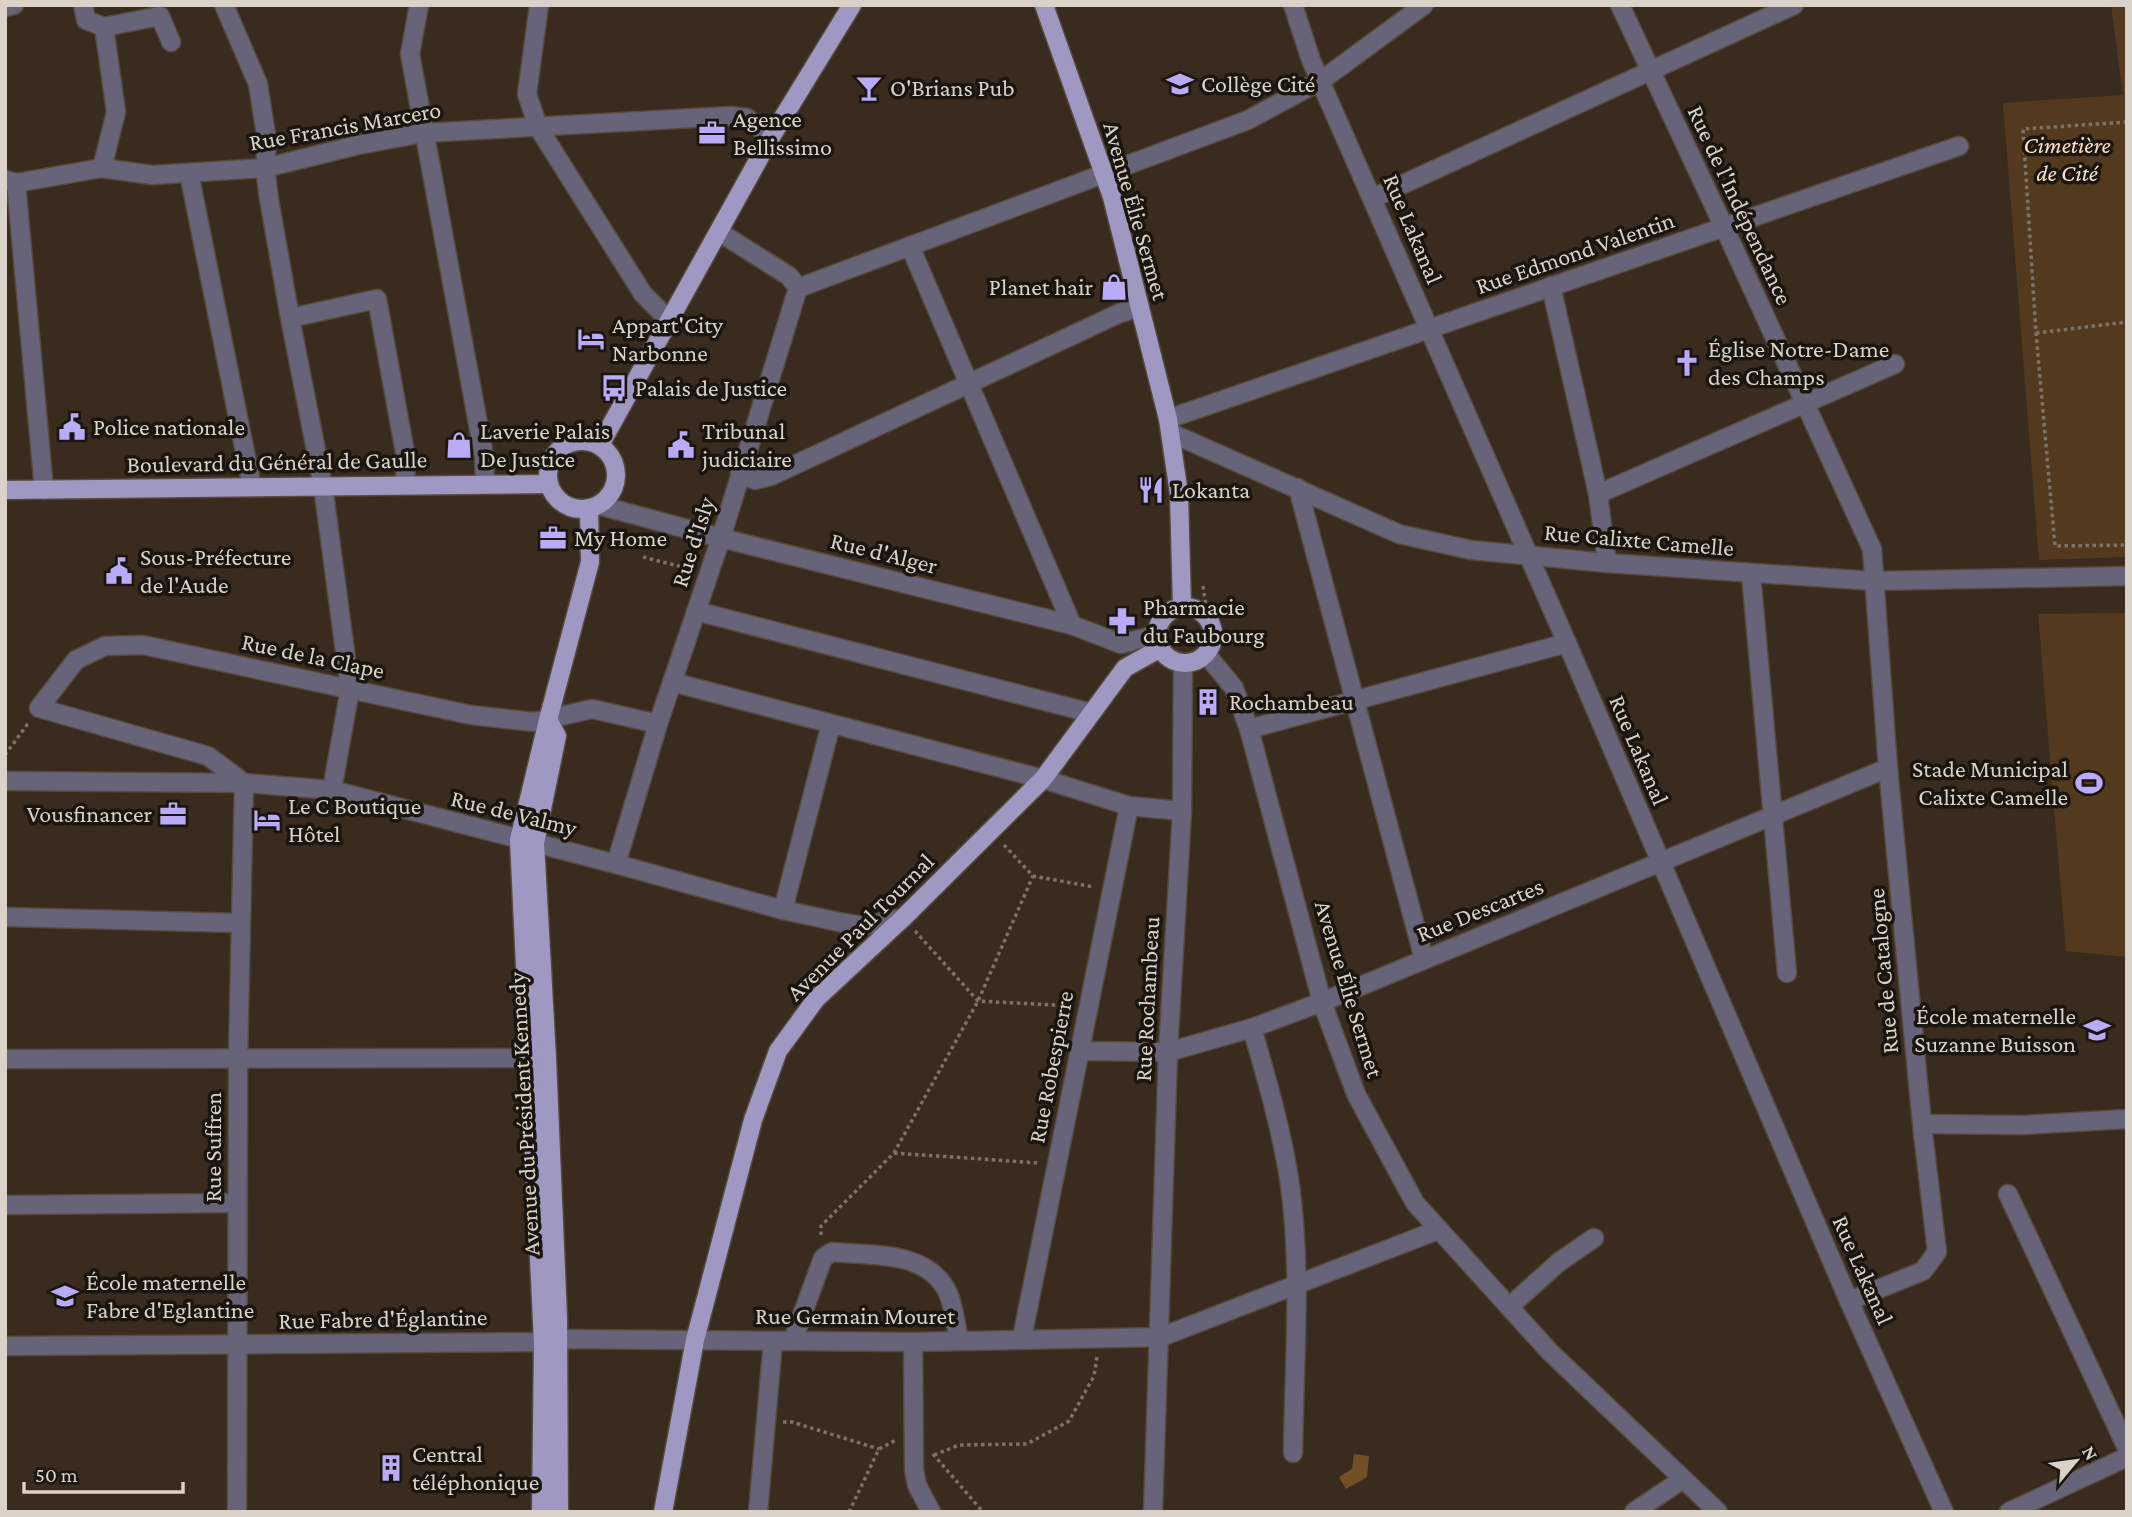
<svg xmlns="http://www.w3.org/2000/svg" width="2132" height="1517" font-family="'Crimson Pro',serif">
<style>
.green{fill:#533a1f}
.water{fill:#724f26}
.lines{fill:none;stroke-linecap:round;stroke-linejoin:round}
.minor-casing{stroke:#564a3d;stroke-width:21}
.major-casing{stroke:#564a3d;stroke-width:21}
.path{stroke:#7d7266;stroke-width:3.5;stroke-dasharray:3.5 3.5;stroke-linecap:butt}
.minor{stroke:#676479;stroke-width:18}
.major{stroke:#9f98c3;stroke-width:18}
.labels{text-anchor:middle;stroke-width:7;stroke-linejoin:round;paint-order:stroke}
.poi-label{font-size:24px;fill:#dad2c9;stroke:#1b150f;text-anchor:start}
.street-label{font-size:24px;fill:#dad2c9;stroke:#1b150f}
.park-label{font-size:24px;font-style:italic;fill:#f7e0c7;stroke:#1b150f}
</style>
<rect width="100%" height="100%" fill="#392c1e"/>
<g class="green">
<path d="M 2111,5 L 2127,5 L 2127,557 L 2039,560 L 2003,103 L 2123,95 Z"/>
<path d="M 2127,613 L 2127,957 L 2066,951 L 2038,614 Z"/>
</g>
<path class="water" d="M 1354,1454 L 1369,1456 L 1367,1477 L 1346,1489 L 1339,1477 L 1352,1469 Z"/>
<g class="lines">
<defs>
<g id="minor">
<path d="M 83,5 L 86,20 L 104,27 L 160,16 L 171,42"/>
<path d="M 224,5 L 258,84 L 267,141 L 265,168 L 269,199 L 290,318 L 323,486 L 350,689 L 332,790"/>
<path d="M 419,5 L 410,54 L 484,456 L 485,484"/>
<path d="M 539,5 L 527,94 L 538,127 L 643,294 L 670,321"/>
<path d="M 1293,5 L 1311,60 L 1567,643 L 1849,1301 L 1944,1512"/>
<path d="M 1620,5 L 1724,227 L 1872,549 L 1888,768 L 1922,1124 L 1937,1252 L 1923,1271 L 1849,1301"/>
<path d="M 5,7 L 14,5"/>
<path d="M 102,168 L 116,112 L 104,27"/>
<path d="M 189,173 L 252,487"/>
<path d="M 5,180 L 16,183 L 102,168 L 152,175 L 265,168 L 358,145 L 423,133 L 731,116 L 747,118 L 771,137"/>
<path d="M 16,183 L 44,490"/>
<path d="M 1373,198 L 1794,5"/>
<path d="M 910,246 L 1072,625"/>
<path d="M 1551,286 L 1598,494 L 1607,563"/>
<path d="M 798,288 L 1248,120 L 1322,80 L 1424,5"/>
<path d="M 290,318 L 377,299 L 406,458 L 405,485"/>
<path d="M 1168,419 L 1959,146"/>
<path d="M 1171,433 L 1399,534 L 1471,550 L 1607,563 L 1874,581 L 2127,576"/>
<path d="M 740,474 L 755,480 L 771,476 L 1120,313 L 1139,308"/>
<path d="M 1298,488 L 1424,959"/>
<path d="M 1598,494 L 1895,364"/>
<path d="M 598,505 L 721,538 L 1072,625 L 1121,644 L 1156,635"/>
<path d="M 1751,574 L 1787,973"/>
<path d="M 696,611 L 1091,713"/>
<path d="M 1206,654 L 1234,688 L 1249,729 L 1322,1002 L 1356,1094 L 1415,1203 L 1550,1352 L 1718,1512"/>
<path d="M 672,682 L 1043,779 L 1129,806 L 1182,811"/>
<path d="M 658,724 L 592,709 L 534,722 L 471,715 L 143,645 L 105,646 L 76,660 L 39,708 L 208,756 L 244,783 L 332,790 L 616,864 L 783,910 L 839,922 L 863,926 L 903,918"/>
<path d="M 1249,729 L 1567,643"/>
<path d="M 5,781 L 244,783 L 238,1059 L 237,1512"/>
<path d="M 616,864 L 658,724 L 721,538 L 798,288 L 789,276 L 719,232"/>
<path d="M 783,910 L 831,724"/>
<path d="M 5,917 L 239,923"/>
<path d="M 1252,1028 C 1267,1080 1282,1131 1290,1185 C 1302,1273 1294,1364 1293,1453"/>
<path d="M 1079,1051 L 1168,1052 L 1252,1028 L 1322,1002 L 1888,768"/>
<path d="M 5,1059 L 544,1058"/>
<path d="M 1922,1124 L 2023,1125 L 2127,1119"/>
<path d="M 2008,1194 L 2127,1448"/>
<path d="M 5,1205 L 237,1203"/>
<path d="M 1509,1307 L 1559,1262 L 1594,1238"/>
<path d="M 1022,1338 L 1129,806"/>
<path d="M 793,1340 L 823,1258 L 832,1252 C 872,1256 928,1250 948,1293 C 954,1307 956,1326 959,1340"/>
<path d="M 913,1342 L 914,1470 L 917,1485 L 931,1512"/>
<path d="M 5,1346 L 543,1342 L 558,1339 L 913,1342 L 1161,1337 L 1438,1230"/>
<path d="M 758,1512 L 773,1341"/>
<path d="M 1153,1512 L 1168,1052 L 1182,811 L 1183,664"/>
<path d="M 1634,1512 L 1683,1479"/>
<path d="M 2009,1512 L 2127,1457"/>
</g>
<g id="major">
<path d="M 1044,5 L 1112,197 L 1168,419 L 1179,494 L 1182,607"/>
<circle cx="582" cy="475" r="34"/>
<path d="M 600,445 L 771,137 L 852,5"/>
<path d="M 5,490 L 549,484"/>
<circle cx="1185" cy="635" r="28"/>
<path d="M 548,720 L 557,736 L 535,843 L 547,1058 L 558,1318 L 559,1512"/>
<path d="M 541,1512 L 543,1342 L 519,840 L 548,720 L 590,562 L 589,508"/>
<path d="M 663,1512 L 695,1340 L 753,1120 L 778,1051 L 816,999 L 903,918 L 1043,779 L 1125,668 L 1159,649"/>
</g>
</defs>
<use href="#minor" class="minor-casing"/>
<use href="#major" class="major-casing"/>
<g class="path">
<path d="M 2127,122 L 2023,129 L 2036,333 L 2055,546 L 2127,545"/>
<path d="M 2036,333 L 2127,322"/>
<path d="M 643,557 L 690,569"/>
<path d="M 1203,586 L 1208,619"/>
<path d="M 5,755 L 29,722"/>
<path d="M 1004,845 L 1033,876 L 1094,887"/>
<path d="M 915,931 L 978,1001 L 1072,1006"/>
<path d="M 894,1153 L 1039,1163"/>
<path d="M 821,1235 L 821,1226 L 894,1153 L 978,1001 L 1033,876"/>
<path d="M 783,1422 L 792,1422 L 879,1449"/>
<path d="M 933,1454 L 983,1512"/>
<path d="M 934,1455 L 959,1445 L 1027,1444 L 1069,1421 L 1094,1376 L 1097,1357"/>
<path d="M 849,1512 L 879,1449 L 896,1440"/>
</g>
<use href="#minor" class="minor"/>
<use href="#major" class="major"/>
</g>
<defs>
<symbol id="school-bare" viewBox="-9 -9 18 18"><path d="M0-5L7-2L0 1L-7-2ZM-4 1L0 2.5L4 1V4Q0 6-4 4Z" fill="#b9abf7" stroke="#1b150f" stroke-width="2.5" paint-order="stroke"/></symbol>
<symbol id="bar-bare" viewBox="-9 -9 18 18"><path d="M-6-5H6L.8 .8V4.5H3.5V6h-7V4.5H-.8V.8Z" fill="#b9abf7" stroke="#1b150f" stroke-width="2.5" paint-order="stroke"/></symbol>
<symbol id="office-bare" viewBox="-9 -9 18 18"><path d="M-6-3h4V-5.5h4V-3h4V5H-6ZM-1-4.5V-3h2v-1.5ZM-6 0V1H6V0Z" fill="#b9abf7" stroke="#1b150f" stroke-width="2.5" paint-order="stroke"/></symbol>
<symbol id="shop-bare" viewBox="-9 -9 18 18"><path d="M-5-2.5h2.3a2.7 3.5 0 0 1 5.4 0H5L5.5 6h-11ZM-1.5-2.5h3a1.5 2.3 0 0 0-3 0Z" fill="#b9abf7" stroke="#1b150f" stroke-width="2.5" paint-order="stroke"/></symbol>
<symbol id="hotel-bare" viewBox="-9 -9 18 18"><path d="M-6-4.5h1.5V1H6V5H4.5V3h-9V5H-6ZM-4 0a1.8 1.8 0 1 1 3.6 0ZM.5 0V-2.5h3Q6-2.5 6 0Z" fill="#b9abf7" stroke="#1b150f" stroke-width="2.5" paint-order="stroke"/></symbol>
<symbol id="church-bare" viewBox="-9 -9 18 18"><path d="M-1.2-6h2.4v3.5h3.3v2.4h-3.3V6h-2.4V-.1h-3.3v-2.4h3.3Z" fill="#b9abf7" stroke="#1b150f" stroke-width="2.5" paint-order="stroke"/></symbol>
<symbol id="bus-bare" viewBox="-9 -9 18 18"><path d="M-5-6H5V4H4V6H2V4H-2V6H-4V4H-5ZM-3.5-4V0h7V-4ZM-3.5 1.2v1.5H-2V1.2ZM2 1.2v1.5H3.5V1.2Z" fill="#b9abf7" stroke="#1b150f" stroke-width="2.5" paint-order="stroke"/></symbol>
<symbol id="civic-bare" viewBox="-9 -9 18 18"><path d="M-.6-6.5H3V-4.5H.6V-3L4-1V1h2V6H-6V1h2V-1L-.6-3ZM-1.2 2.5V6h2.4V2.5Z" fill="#b9abf7" stroke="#1b150f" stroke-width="2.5" paint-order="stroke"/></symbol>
<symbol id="restaurant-bare" viewBox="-9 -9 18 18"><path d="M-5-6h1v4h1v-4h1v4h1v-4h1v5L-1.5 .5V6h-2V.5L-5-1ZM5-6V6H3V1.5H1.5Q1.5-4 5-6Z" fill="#b9abf7" stroke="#1b150f" stroke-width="2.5" paint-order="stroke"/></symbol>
<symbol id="pharmacy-bare" viewBox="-9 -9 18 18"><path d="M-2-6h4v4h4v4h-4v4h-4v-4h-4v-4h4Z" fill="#b9abf7" stroke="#1b150f" stroke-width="2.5" paint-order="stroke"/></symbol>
<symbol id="building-bare" viewBox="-9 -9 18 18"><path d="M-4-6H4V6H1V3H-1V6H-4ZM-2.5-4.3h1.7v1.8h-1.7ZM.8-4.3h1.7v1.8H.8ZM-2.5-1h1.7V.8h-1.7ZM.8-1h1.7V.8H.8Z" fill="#b9abf7" stroke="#1b150f" stroke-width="2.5" paint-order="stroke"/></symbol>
<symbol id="stadium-bare" viewBox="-9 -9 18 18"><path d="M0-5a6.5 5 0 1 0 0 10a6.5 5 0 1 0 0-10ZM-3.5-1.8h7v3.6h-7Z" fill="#b9abf7" stroke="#1b150f" stroke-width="2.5" paint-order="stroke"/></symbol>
</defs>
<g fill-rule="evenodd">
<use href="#school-bare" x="1161" y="65" width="38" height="38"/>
<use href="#bar-bare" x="850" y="69" width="38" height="38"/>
<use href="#office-bare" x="693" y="114" width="38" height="38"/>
<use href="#shop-bare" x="1095" y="268" width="38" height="38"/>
<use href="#hotel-bare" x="572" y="320" width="38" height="38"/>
<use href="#church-bare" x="1668" y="344" width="38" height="38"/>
<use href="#bus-bare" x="595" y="369" width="38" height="38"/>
<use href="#civic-bare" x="53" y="408" width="38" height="38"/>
<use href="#shop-bare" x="440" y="426" width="38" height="38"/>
<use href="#civic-bare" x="662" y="426" width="38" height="38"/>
<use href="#restaurant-bare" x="1132" y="471" width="38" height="38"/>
<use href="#office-bare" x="534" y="519" width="38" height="38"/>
<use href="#civic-bare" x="100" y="552" width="38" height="38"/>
<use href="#pharmacy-bare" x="1103" y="602" width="38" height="38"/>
<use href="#building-bare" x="1189" y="683" width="38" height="38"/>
<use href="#stadium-bare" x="2070" y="764" width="38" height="38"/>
<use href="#office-bare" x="154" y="795" width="38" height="38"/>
<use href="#hotel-bare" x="248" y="801" width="38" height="38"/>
<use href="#school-bare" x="2078" y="1011" width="38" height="38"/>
<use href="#school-bare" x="46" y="1277" width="38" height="38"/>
<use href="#building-bare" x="372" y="1449" width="38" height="38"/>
</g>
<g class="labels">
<g class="poi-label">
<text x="1201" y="92">Collège Cité</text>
<text x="890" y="96">O'Brians Pub</text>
<text x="733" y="127">Agence<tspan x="733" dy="28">Bellissimo</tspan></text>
<text x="1093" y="295" text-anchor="end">Planet hair</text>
<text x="612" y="333">Appart'City<tspan x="612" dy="28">Narbonne</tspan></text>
<text x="1708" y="357">Église Notre-Dame<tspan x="1708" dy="28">des Champs</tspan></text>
<text x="635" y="396">Palais de Justice</text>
<text x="93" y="435">Police nationale</text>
<text x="480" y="439">Laverie Palais<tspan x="480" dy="28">De Justice</tspan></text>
<text x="702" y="439">Tribunal<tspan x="702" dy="28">judiciaire</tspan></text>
<text x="1172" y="498">Lokanta</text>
<text x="574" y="546">My Home</text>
<text x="140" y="565">Sous-Préfecture<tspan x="140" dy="28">de l'Aude</tspan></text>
<text x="1143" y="615">Pharmacie<tspan x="1143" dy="28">du Faubourg</tspan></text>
<text x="1229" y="710">Rochambeau</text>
<text x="2068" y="777" text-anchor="end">Stade Municipal<tspan x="2068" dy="28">Calixte Camelle</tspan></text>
<text x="288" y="814">Le C Boutique<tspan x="288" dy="28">Hôtel</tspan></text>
<text x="152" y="822" text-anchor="end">Vousfinancer</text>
<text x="2076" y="1024" text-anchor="end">École maternelle<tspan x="2076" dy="28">Suzanne Buisson</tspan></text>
<text x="86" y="1290">École maternelle<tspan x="86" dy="28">Fabre d'Eglantine</tspan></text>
<text x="412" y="1462">Central<tspan x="412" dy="28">téléphonique</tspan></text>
</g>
<g class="street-label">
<text transform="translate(345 126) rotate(-10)" y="8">Rue Francis Marcero</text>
<text transform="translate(1740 205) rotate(65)" y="8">Rue de l'Indépendance</text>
<text transform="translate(1136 211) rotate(74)" y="8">Avenue Élie Sermet</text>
<text transform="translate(1413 229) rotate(67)" y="8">Rue Lakanal</text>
<text transform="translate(1575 253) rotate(-19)" y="8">Rue Edmond Valentin</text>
<text transform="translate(277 462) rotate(-1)" y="8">Boulevard du Général de Gaulle</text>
<text transform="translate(1639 540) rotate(5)" y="8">Rue Calixte Camelle</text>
<text transform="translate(693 542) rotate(-72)" y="8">Rue d'Isly</text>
<text transform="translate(884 553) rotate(14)" y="8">Rue d'Alger</text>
<text transform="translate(313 656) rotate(12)" y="8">Rue de la Clape</text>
<text transform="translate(1639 750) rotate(67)" y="8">Rue Lakanal</text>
<text transform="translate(514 813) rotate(14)" y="8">Rue de Valmy</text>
<text transform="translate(1480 910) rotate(-22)" y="8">Rue Descartes</text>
<text transform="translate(860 927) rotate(-45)" y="8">Avenue Paul Tournal</text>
<text transform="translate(1883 971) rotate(-95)" y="8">Rue de Catalogne</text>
<text transform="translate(1349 989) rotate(73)" y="8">Avenue Élie Sermet</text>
<text transform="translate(1147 999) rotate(-87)" y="8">Rue Rochambeau</text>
<text transform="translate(1051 1067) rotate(-79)" y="8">Rue Robespierre</text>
<text transform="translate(524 1114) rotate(-93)" y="8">Avenue du Président Kennedy</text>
<text transform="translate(213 1147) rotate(-90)" y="8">Rue Suffren</text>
<text transform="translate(1863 1270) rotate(66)" y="8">Rue Lakanal</text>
<text x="855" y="1324">Rue Germain Mouret</text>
<text transform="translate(383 1319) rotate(-1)" y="8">Rue Fabre d'Églantine</text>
</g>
<g class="park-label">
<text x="2067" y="153">Cimetière<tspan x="2067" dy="28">de Cité</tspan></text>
</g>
</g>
<rect width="2132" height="1517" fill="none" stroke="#dad2c9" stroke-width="14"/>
<g transform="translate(2076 1461) rotate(61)" stroke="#1b150f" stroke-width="5" paint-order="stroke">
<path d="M0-5L12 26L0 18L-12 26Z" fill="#dad2c9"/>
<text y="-10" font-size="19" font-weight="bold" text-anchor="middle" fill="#dad2c9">N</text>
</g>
<path d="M24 1482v10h159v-10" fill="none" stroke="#dad2c9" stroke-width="3.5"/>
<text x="35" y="1482" font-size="21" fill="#dad2c9" stroke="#1b150f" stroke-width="5" paint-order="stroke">50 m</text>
</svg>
